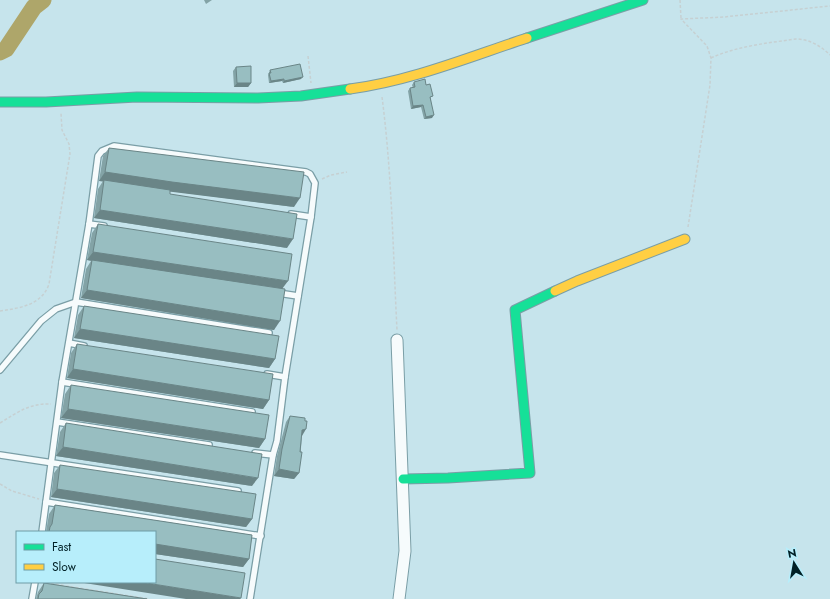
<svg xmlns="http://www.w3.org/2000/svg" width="830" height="599" font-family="Jost,sans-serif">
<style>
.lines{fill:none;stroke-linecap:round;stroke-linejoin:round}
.river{stroke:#aea66a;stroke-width:17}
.lane-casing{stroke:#7a9ea6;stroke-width:8}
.street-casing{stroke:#7a9ea6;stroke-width:13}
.fast-casing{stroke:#7a9ea6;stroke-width:11}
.slow-casing{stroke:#7a9ea6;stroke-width:11}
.path{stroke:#c6d0d2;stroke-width:1.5;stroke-dasharray:3 2;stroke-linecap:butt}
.lane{stroke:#f6fbfc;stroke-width:5.5}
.street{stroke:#f6fbfc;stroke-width:11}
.fast{stroke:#16e098;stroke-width:9}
.slow{stroke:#ffcf43;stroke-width:9}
.wall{fill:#83a3a6}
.shaded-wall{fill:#6a8587}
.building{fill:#98bec1;stroke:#6a8587}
</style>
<rect width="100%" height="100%" fill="#c6e4ec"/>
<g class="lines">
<path class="river" d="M 0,52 L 6,49 L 34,7 L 43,0"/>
<defs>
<g id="lane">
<path d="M 291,214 L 311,217"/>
<path d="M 89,224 L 104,226"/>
<path d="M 278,293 L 298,296"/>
<path d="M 69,343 L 84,346"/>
<path d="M 0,370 L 41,321 L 56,309 L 76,302 L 269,333"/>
<path d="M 267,374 L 285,377"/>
<path d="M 62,382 L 252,412"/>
<path d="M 57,422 L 209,445"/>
<path d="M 255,453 L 273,455"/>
<path d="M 0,455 L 238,491"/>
<path d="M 46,502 L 261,536"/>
<path d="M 42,532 L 62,382 L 89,224 L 98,156 L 102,151 L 114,146 L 306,172 L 310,174 L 315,183 L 311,217 L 285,377 L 277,441 L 273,455 L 250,599"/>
<path d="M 32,599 L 35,582"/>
</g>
<path id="street" d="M 397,340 L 405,551 L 399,599"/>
<g id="fast">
<path d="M 527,38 L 643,0"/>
<path d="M 0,102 L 46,102 L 137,97 L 258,98 L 301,96 L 350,89"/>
<path d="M 403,479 L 448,478 L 530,473 L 515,310 L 555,291"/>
</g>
<g id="slow">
<path d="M 350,89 C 411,81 469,57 527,38"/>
<path d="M 555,291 L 577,281 L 685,239"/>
</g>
</defs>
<use href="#lane" class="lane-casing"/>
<use href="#street" class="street-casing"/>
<use href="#fast" class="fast-casing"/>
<use href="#slow" class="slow-casing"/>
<g class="path">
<path d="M 680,0 L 681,18"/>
<path d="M 308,56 L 311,83"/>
<path d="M 711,58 C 737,46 768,43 796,39 C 809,39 821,46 830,55"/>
<path d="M 382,97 C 392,174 393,252 397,330"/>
<path d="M 322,179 L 331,175 L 347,172"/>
<path d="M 688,227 L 710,85 L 711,58 L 707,46 L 681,19 L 724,17 L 830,6"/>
<path d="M 0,311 C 20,308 42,305 49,284 L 70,154 L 69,144 L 62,130 L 61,113"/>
<path d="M 0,423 C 18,412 30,403 51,404"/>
<path d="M 0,484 L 12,491 L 39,499"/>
<path d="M 41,582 L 149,599"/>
</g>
<use href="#lane" class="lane"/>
<use href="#street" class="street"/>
<use href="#fast" class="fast"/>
<use href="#slow" class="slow"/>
</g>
<g class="wall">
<path d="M 204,0 L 212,0 L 206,4 Z"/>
<path d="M 236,67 L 251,83 L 248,87 L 234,87 L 233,71 Z"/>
<path d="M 270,70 L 301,79 L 283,83 L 282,81 L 269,83 L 268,75 Z"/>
<path d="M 414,82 L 426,85 L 431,99 L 432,118 L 424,119 L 421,107 L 411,109 L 408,91 L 410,88 L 413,88 L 412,85 Z"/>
<path d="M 109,148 L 294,207 L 170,191 L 170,194 L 287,248 L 94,218 L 98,189 L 103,181 L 99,181 L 103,156 Z"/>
<path d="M 98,224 L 282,288 L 274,330 L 81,298 L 86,269 L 91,261 L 87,260 L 92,233 Z"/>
<path d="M 84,306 L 275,359 L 269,368 L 74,338 L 78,315 Z"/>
<path d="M 77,344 L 269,400 L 263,409 L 67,378 L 71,353 Z"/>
<path d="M 71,385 L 265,439 L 259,448 L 61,418 L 65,394 Z"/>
<path d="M 290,416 L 302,435 L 299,473 L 294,479 L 274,476 L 277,456 L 286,422 Z"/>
<path d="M 66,423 L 252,486 L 56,456 L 60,432 Z"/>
<path d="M 60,465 L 252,519 L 246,527 L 51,497 L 54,473 Z"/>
<path d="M 55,505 L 252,535 L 249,559 L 243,567 L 155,554 L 155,532 L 46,532 L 49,514 Z"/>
<path d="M 44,583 L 147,599 L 36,599 L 38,592 Z"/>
</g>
<g class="shaded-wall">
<path d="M 303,77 L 301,79 L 283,83 L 284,81 Z"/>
<path d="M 284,79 L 282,81 L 269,83 L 271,81 Z"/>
<path d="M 237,83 L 251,83 L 248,87 L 234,87 Z"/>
<path d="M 423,105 L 421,107 L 411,109 L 413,106 Z"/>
<path d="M 434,115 L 432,118 L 424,119 L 426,117 Z"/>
<path d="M 105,172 L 300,198 L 294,207 L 165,191 L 99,181 Z"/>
<path d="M 100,210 L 293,239 L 287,248 L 94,218 Z"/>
<path d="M 93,252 L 288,281 L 282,289 L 87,260 Z"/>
<path d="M 87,290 L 280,321 L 274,330 L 81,298 Z"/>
<path d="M 80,329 L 275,359 L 269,368 L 74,338 Z"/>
<path d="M 73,369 L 269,400 L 263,409 L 67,378 Z"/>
<path d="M 68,409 L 265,439 L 259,448 L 61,418 Z"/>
<path d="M 306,429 L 302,436 L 302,430 Z"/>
<path d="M 63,447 L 258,478 L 252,486 L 56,456 Z"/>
<path d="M 279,469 L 299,473 L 294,479 L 274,476 Z"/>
<path d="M 57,489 L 252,519 L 246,527 L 51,497 Z"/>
<path d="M 155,544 L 249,559 L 243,567 L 155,554 Z"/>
<path d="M 78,582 L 140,582 L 241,598 L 240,599 L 186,599 Z"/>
</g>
<g class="building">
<path d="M 300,64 L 303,77 L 284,81 L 284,79 L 271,81 L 269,73 L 271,73 L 270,70 Z"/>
<path d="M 251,66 L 251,83 L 237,83 L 236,67 Z"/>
<path d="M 425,79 L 426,85 L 430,84 L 433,96 L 430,97 L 434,115 L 426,117 L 423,105 L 413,106 L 410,88 L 415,87 L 414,82 Z"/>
<path d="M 109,148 L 304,172 L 300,198 L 172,182 L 105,172 Z"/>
<path d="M 104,180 L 170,190 L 170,194 L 297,214 L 293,239 L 100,210 Z"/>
<path d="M 98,224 L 292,254 L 288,281 L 93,252 Z"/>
<path d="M 92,260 L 285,289 L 280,321 L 87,290 Z"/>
<path d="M 84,306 L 279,336 L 275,359 L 80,329 Z"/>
<path d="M 77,344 L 273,374 L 269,400 L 73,369 Z"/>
<path d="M 71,385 L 269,415 L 265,439 L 68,409 Z"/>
<path d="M 290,416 L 305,418 L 305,421 L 307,421 L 306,429 L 302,430 L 300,452 L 302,452 L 299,473 L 279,469 L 282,449 Z"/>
<path d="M 66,423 L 262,454 L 258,478 L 63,447 Z"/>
<path d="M 60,465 L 256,494 L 252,519 L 57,489 Z"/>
<path d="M 55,505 L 252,535 L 249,559 L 155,544 L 155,532 L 49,532 L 50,527 L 52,524 Z"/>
<path d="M 155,559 L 245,573 L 241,598 L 140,582 L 155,582 Z"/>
<path d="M 44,583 L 147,599 L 38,599 L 39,594 L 42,591 Z"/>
</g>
<rect x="16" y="531" width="140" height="52" fill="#b7eefb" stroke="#6e9ca6"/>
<rect x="24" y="544" width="20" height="6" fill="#16e098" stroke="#6e9ca6"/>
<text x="52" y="551" font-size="12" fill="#002026">Fast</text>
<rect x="24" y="564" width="20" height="6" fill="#ffcf43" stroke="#6e9ca6"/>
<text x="52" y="571" font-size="12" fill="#002026">Slow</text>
<g transform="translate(794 563) rotate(349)" stroke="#b7eefb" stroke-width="3" paint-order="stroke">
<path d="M0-3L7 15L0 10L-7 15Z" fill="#002026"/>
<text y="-6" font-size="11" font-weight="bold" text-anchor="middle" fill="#002026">N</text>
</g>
</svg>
